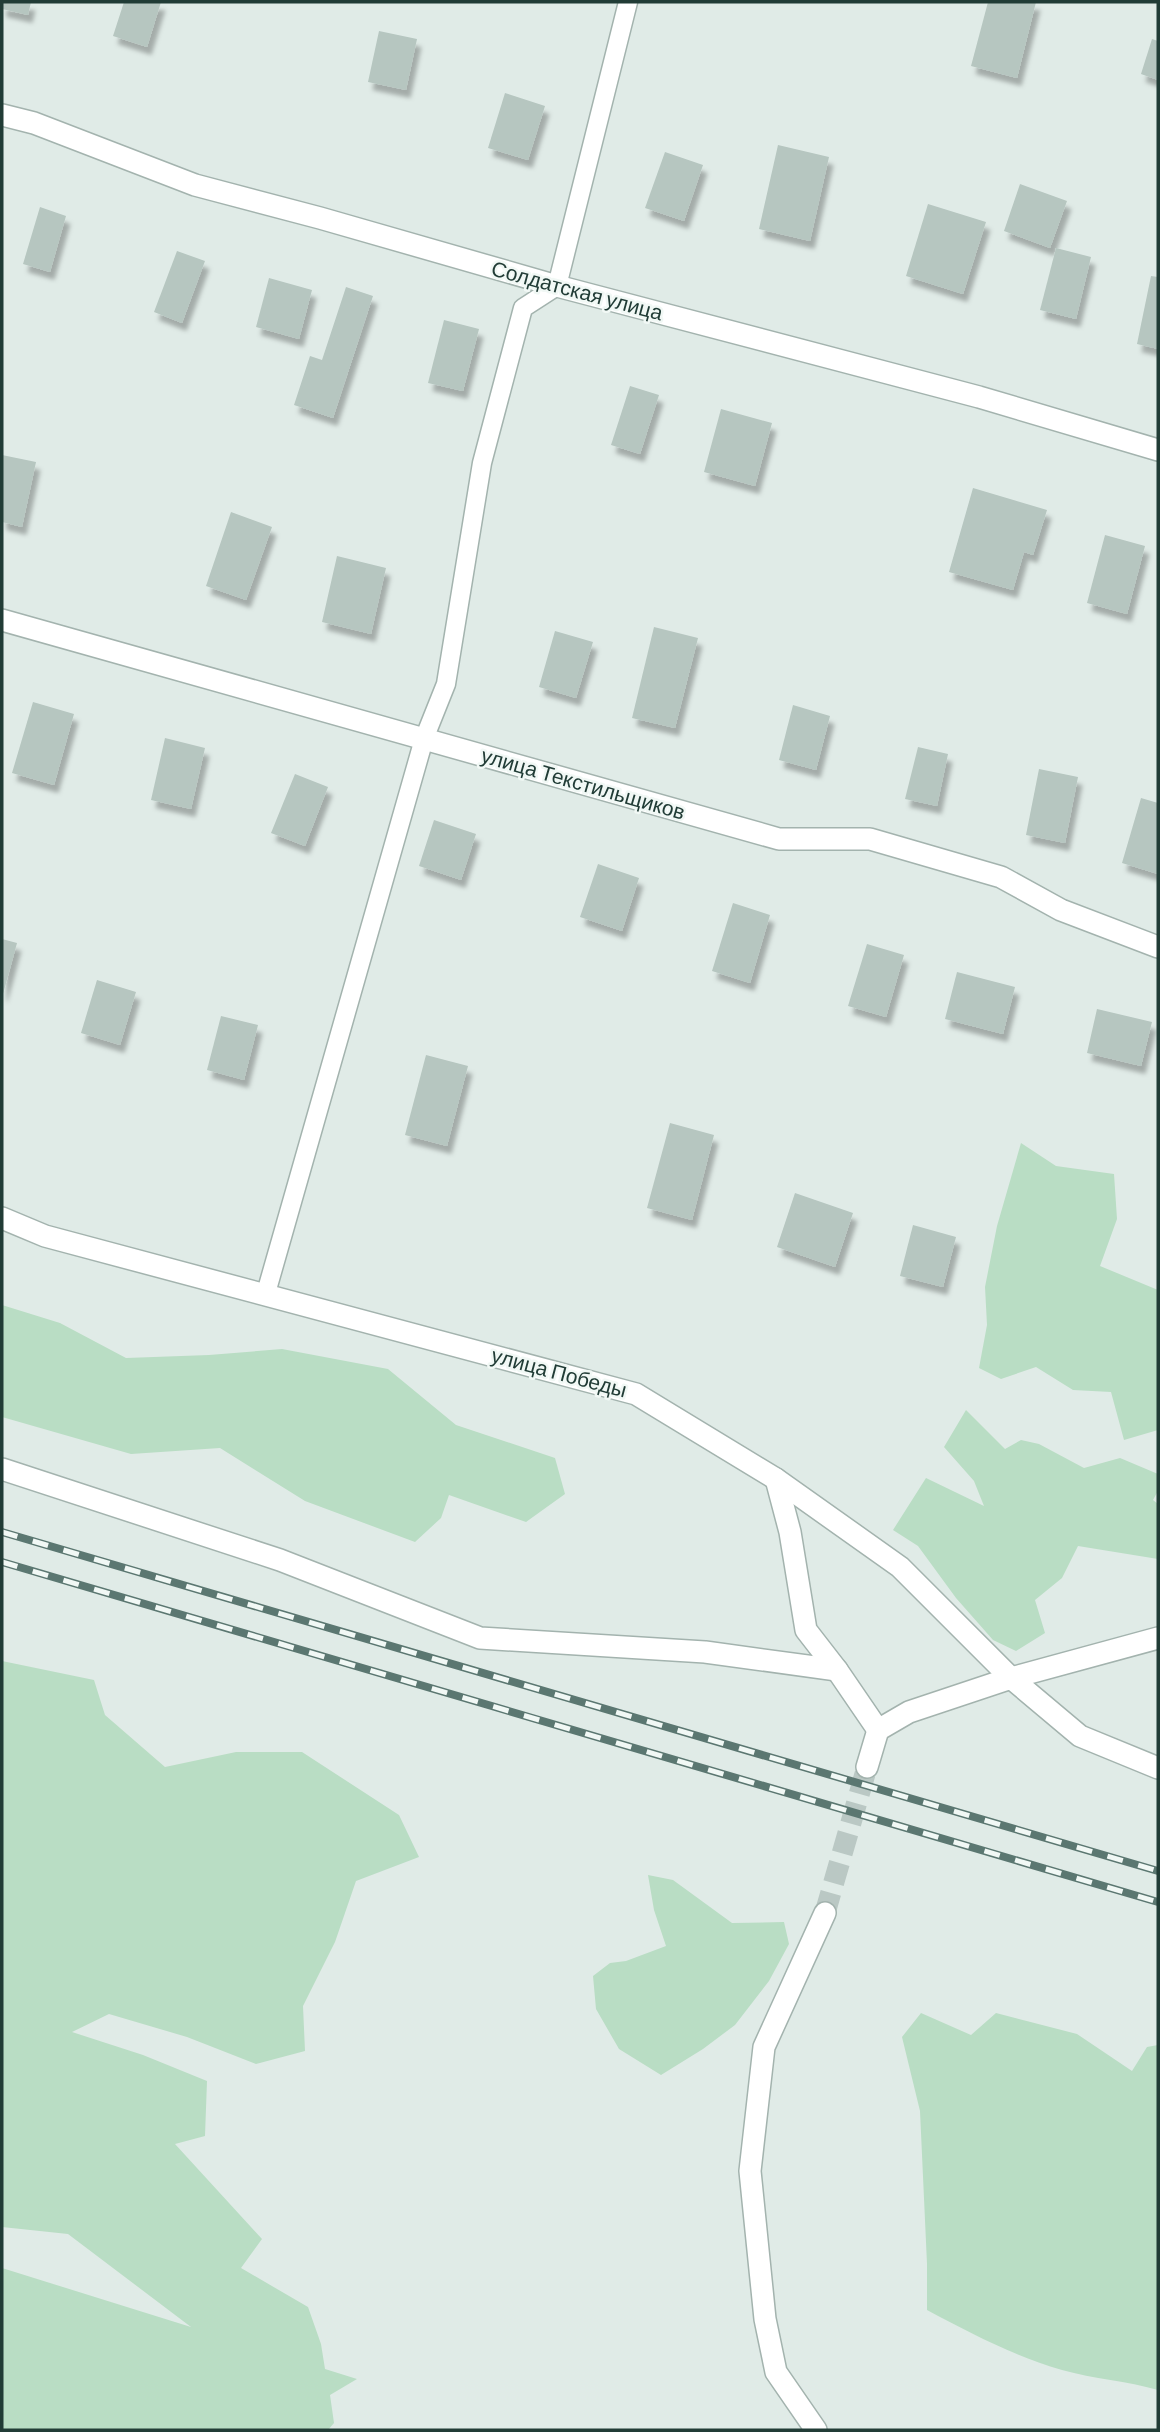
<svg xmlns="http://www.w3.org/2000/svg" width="1160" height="2432" font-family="Barlow,sans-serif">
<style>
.green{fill:#b9ddc4}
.building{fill:#b6c6c0;filter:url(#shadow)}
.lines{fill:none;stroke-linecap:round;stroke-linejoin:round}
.minor-tunnel{stroke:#bac8c4;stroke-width:21;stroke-dasharray:21 10;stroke-linecap:butt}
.service-casing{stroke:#a3b3ae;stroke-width:21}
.minor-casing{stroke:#a3b3ae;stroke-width:24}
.service{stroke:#fff;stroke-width:18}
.minor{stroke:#fff;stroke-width:21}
.rail-casing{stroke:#5b7771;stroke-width:8}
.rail{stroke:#f1f8f5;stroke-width:5;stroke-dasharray:16;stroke-linecap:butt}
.labels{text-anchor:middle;stroke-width:5;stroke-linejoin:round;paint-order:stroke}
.street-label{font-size:21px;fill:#213c36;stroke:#f1f8f5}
</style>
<defs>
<filter id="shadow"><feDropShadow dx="4.5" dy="8" stdDeviation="2" flood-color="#0004"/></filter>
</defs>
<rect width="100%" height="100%" fill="#e0ebe7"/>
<g class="green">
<path d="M 1021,1143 L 1056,1166 L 1114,1174 L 1117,1219 L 1100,1266 L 1158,1290 L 1158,1430 L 1124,1440 L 1111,1392 L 1073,1390 L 1036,1367 L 1001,1379 L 979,1368 L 987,1325 L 985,1287 L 997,1226 Z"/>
<path d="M 2,1305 L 60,1323 L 126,1358 L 209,1355 L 282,1349 L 388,1369 L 456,1425 L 555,1458 L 565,1494 L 526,1522 L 449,1495 L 441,1518 L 415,1542 L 305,1501 L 220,1448 L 131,1454 L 2,1417 Z"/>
<path d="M 966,1410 L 1005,1449 L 1021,1440 L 1039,1444 L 1084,1468 L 1120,1458 L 1158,1474 L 1158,1491 L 1153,1500 L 1158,1504 L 1158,1559 L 1078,1546 L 1062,1578 L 1035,1600 L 1045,1633 L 1016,1651 L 993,1640 L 956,1598 L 918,1546 L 893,1530 L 926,1478 L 984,1506 L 974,1481 L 944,1447 Z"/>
<path d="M 2,1661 L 94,1680 L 105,1715 L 165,1767 L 236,1752 L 302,1752 L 399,1815 L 419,1857 L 356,1881 L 335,1942 L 303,2006 L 305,2051 L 256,2064 L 187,2037 L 109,2014 L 72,2032 L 143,2055 L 207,2081 L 205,2136 L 175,2144 L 262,2239 L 241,2268 L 308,2307 L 321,2344 L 325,2369 L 357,2379 L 330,2395 L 334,2423 L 328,2430 L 2,2430 L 2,2268 L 191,2327 L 68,2234 L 2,2227 Z"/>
<path d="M 648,1875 L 673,1880 L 732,1923 L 784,1922 L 789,1944 L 769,1981 L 735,2025 L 703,2049 L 661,2075 L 619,2049 L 596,2009 L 593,1976 L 610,1963 L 626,1961 L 666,1946 L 654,1910 Z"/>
<path d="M 921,2013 L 971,2035 L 996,2013 L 1077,2034 L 1132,2071 L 1147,2047 L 1158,2045 L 1158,2390 C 1127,2381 1094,2379 1062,2370 C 1014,2356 970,2333 927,2310 L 927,2264 L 920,2111 L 902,2037 Z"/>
</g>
<g class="building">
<path d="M 2,2 L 31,2 L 28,15 L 2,9 Z"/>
<path d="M 124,2 L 161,2 L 147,47 L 113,36 Z"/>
<path d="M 988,2 L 1036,2 L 1017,78 L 971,66 Z"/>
<path d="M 379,31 L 417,39 L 406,90 L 368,82 Z"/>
<path d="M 1152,39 L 1158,41 L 1158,80 L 1141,74 Z"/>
<path d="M 505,93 L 545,106 L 528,160 L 488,148 Z"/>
<path d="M 778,145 L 829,157 L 810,241 L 759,229 Z"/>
<path d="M 665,152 L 703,165 L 684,221 L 645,208 Z"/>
<path d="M 1020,184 L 1067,201 L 1050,248 L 1004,231 Z"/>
<path d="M 928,204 L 986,222 L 963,294 L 906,276 Z"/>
<path d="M 40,207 L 66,216 L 50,272 L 23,264 Z"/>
<path d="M 1056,248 L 1091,257 L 1076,319 L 1040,310 Z"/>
<path d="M 177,251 L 205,261 L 182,323 L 154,312 Z"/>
<path d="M 1151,276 L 1158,277 L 1158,349 L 1137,344 Z"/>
<path d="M 269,278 L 312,290 L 299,339 L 256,327 Z"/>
<path d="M 346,287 L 373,296 L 333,418 L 294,405 L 310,356 L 322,360 Z"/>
<path d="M 444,320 L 479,329 L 463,391 L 428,383 Z"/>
<path d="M 630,386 L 659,395 L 640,454 L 611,445 Z"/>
<path d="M 721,409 L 772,423 L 755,486 L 704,472 Z"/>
<path d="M 2,455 L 36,462 L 22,527 L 2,522 Z"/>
<path d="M 973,488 L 1047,510 L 1033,555 L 1024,552 L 1013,590 L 949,572 Z"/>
<path d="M 231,512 L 272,527 L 246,600 L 206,586 Z"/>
<path d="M 1105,535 L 1145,546 L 1127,614 L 1087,603 Z"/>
<path d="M 337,556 L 386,568 L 371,634 L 322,622 Z"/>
<path d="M 654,627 L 698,638 L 675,728 L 632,718 Z"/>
<path d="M 555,631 L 593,642 L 576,698 L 539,687 Z"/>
<path d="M 33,702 L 74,714 L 54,785 L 12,773 Z"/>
<path d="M 793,705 L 830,716 L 816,770 L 779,760 Z"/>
<path d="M 165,738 L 205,748 L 191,809 L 151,800 Z"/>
<path d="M 918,747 L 948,754 L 937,806 L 905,799 Z"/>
<path d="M 1039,769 L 1078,777 L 1065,843 L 1026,835 Z"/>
<path d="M 295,774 L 328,787 L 305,846 L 271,833 Z"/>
<path d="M 1141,798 L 1158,803 L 1158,874 L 1122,863 Z"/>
<path d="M 434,820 L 476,834 L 461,880 L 419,866 Z"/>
<path d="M 598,864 L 639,878 L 622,931 L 580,917 Z"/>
<path d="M 733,903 L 770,915 L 750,983 L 712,971 Z"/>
<path d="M 2,939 L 17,943 L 3,994 L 2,994 Z"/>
<path d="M 867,944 L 904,955 L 886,1017 L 848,1006 Z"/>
<path d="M 957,972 L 1015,987 L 1003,1034 L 945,1019 Z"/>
<path d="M 97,980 L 136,992 L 120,1045 L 81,1033 Z"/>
<path d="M 1097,1009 L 1152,1022 L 1141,1066 L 1087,1053 Z"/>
<path d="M 221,1016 L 258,1025 L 244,1080 L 207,1070 Z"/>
<path d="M 426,1055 L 468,1066 L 447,1146 L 405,1135 Z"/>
<path d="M 670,1123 L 714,1135 L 692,1220 L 647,1208 Z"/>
<path d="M 795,1193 L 853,1213 L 835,1267 L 777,1247 Z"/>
<path d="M 913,1225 L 956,1237 L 943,1287 L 900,1276 Z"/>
</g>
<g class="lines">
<path class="minor-tunnel" d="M 825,1913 L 867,1767"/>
<defs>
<path id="service" d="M 266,1293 L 424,739 L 446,684 L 482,463 L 523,308 L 557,286 L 628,2"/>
<g id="minor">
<path d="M 2,115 L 34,123 L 195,185 L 320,218 L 557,286 L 979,397 L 1158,450"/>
<path d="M 2,620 L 779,839 L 870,839 L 1001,877 L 1061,910 L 1158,947"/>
<path d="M 2,1218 L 45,1236 L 636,1394 L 776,1479 L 900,1567 L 1011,1678 L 1158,1638"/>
<path d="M 2,1469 L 280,1560 L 480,1638 L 705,1652 L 837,1670"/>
<path d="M 776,1479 L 790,1532 L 806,1630 L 837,1670 L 878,1730"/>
<path d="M 867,1767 L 878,1730 L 909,1712 L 1011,1678 L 1080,1736 L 1158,1768"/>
<path d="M 816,2430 L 776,2372 L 765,2319 L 750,2171 L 764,2047 L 825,1913"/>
</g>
</defs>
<use href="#service" class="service-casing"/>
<use href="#minor" class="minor-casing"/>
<use href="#service" class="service"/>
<use href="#minor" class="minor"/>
<defs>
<g id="rail">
<path d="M 2,1532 L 1158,1871"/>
<path d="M 2,1562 L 1158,1902"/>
</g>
</defs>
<use href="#rail" class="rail-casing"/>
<use href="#rail" class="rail"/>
</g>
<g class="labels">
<g class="street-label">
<text transform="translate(577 291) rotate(15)" y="7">Солдатская улица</text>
<text transform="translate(583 784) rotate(16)" y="7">улица Текстильщиков</text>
<text transform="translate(559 1373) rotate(15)" y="7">улица Победы</text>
</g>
</g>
<rect width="1160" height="2432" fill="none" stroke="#213c36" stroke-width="7"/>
</svg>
